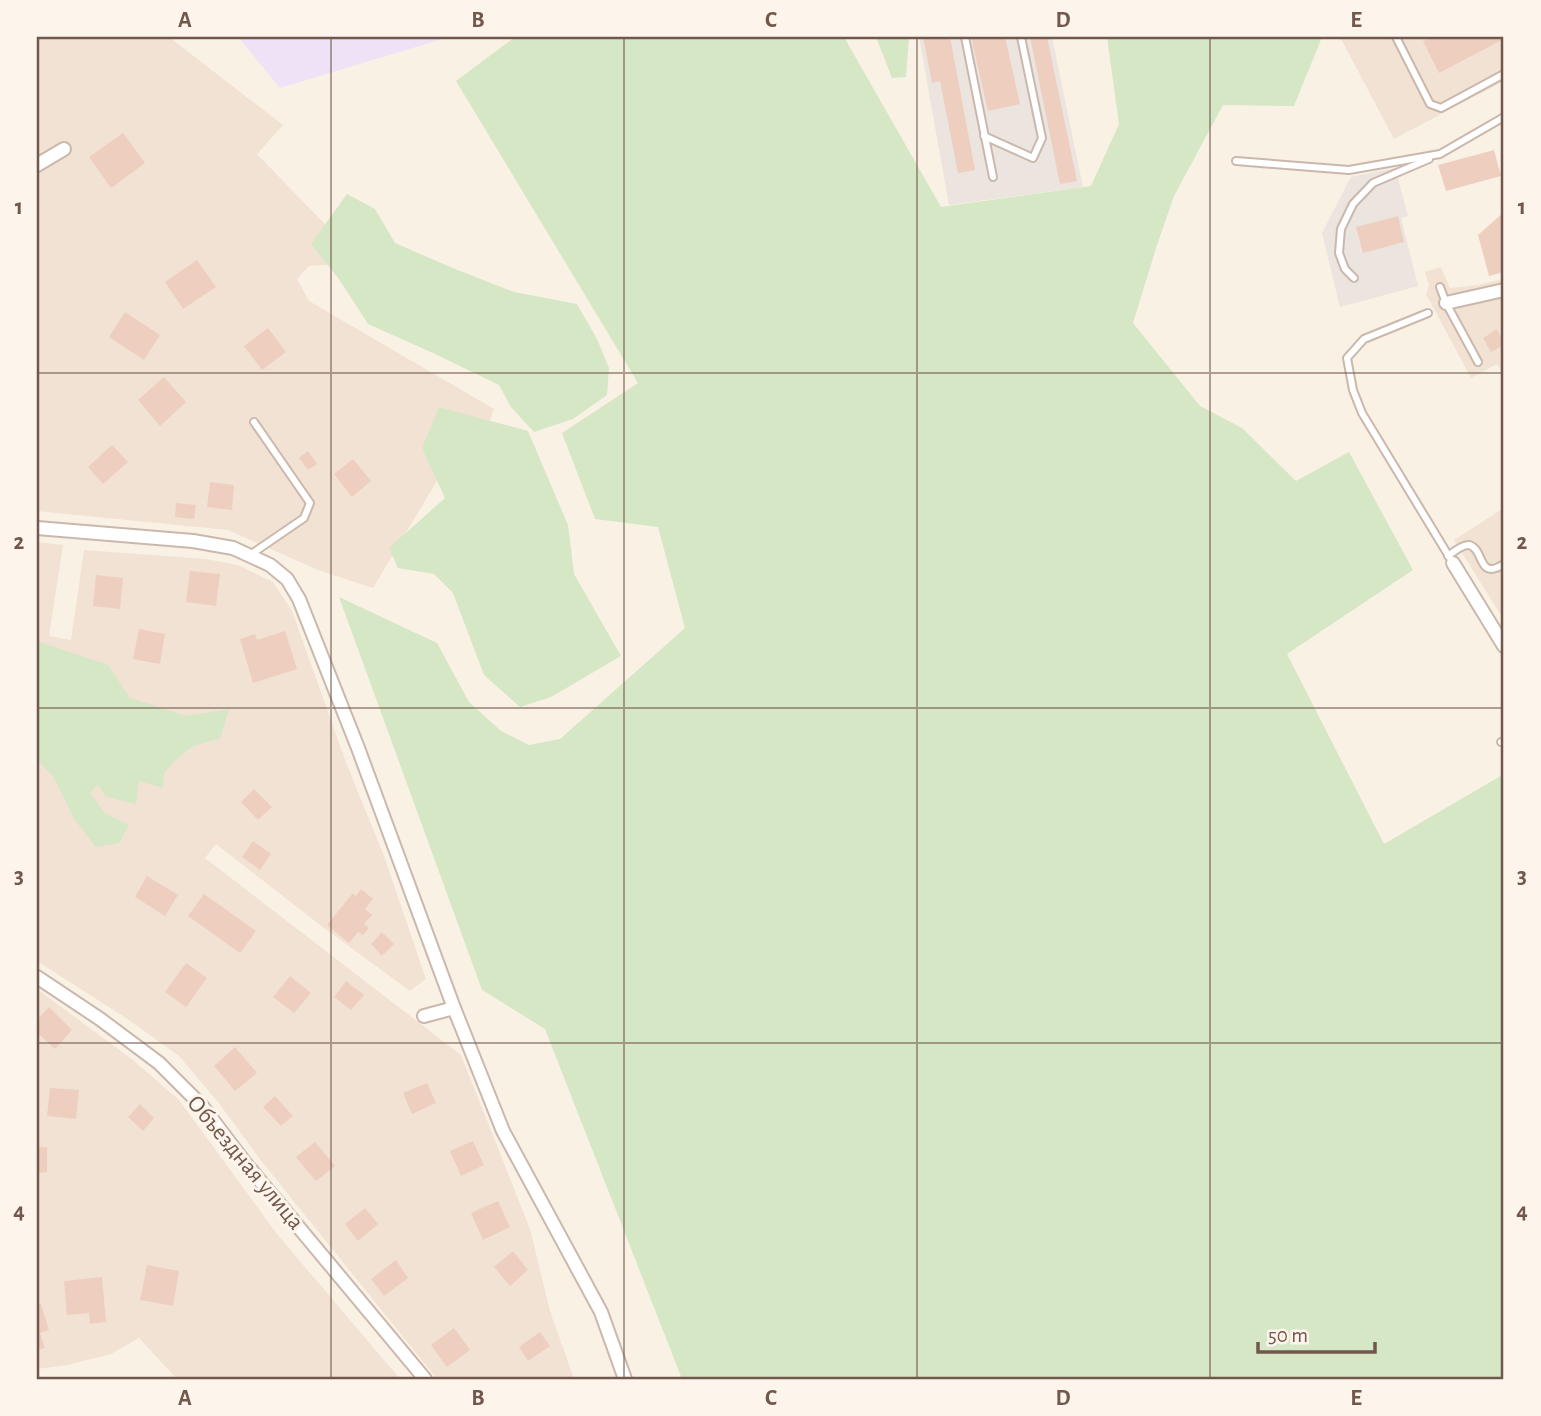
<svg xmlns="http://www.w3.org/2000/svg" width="1541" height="1416" font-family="'Alegreya Sans',sans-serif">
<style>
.residential{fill:#f1e2d4}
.industrial{fill:#ebe4df}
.education{fill:#eee2f7}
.green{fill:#d5e7c5}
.building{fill:#eecfbf}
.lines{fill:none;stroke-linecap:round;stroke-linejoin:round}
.service-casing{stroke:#cbb8ac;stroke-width:10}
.minor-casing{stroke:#cbb8ac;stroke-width:16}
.service{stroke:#fff;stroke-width:6}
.minor{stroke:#fff;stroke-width:12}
.grid{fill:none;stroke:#71574c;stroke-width:2;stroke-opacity:0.55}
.labels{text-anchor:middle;stroke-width:6;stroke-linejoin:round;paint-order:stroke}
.street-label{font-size:24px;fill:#71574c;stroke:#fdf5eb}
.neatline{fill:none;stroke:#71574c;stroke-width:2.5}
.grid-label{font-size:23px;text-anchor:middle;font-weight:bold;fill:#71574c}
</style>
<rect width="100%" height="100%" fill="#faf1e5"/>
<g class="residential">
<path d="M 37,37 L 169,37 L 283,125 L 257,154 L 375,276 L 341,264 L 309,266 L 297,279 L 309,301 L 494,409 L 479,449 L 453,454 L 373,588 L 318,570 L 228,530 L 37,511 Z"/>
<path d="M 1340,37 L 1504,37 L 1504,81 L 1394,139 Z"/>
<path d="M 1441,267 L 1450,288 L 1478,285 L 1504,279 L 1504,375 L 1497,364 L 1471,378 L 1426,294 L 1429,285 L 1425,272 Z"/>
<path d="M 1504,508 L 1504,620 L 1454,540 Z"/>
<path d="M 37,542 L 63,545 L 49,636 L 71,640 L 84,550 L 206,559 L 238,565 L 273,582 L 292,611 L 347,765 L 384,856 L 426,979 L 410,991 L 320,925 L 216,844 L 205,858 L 461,1055 L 530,1229 L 550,1311 L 574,1379 L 437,1379 L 263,1163 L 218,1102 L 179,1056 L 129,1020 L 37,961 Z"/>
<path d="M 37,989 L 133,1060 L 179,1100 L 277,1234 L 400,1379 L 177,1379 L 139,1338 L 111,1354 L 67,1365 L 37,1369 Z"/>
</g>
<g class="industrial">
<path d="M 919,37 L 1052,37 L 1083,187 L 949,205 Z"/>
<path d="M 1395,168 L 1408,216 L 1401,218 L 1418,286 L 1340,307 L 1322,233 L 1351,177 Z"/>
</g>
<path class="education" d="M 238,37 L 440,37 L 439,40 L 280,88 Z"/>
<g class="green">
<path d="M 515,37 L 844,37 L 941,207 L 1091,186 L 1119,124 L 1107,37 L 1322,37 L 1294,106 L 1223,105 L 1174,196 L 1157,245 L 1133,323 L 1200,406 L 1242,428 L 1296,481 L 1349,452 L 1413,570 L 1287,654 L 1384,844 L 1504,774 L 1504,1379 L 682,1379 L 545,1029 L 482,990 L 339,597 L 437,643 L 469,702 L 501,731 L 529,745 L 560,739 L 685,628 L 658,527 L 595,519 L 562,433 L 638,383 L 456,81 Z"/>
<path d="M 876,37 L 909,37 L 906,77 L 892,78 Z"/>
<path d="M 347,194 L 375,209 L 395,243 L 455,269 L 514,292 L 577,304 L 597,339 L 609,368 L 607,395 L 573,419 L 534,432 L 511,407 L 499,385 L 433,353 L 368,324 L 339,279 L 311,244 Z"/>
<path d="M 439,407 L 528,431 L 568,525 L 574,574 L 621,656 L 551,697 L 520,707 L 484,675 L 453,593 L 434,574 L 398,568 L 389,548 L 445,498 L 422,448 Z"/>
<path d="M 37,641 L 108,665 L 130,698 L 186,716 L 229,709 L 220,739 C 190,744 183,752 164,773 L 163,788 L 139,781 L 136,804 L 106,797 L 98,785 L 90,793 L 105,813 L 129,825 L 119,843 L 96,847 L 75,820 L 53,776 L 37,760 Z"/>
</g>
<g class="building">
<path d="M 923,37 L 950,37 L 975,170 L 958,173 L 940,81 L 932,83 Z"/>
<path d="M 971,37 L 1005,37 L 1020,104 L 988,111 Z"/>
<path d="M 1030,37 L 1047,37 L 1077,181 L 1060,184 Z"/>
<path d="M 1432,37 L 1504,37 L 1504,39 L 1439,73 L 1423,41 Z"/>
<path d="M 123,133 L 145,163 L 111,188 L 89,157 Z"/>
<path d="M 1494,150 L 1501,176 L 1446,191 L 1438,165 Z"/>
<path d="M 1504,212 L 1504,272 L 1489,276 L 1478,235 Z"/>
<path d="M 1398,216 L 1404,242 L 1363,253 L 1356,227 Z"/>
<path d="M 197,260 L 216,287 L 183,309 L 165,282 Z"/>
<path d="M 125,312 L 160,335 L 144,360 L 109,337 Z"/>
<path d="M 268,328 L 286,352 L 262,370 L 244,346 Z"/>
<path d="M 1497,329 L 1504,345 L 1491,352 L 1483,338 Z"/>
<path d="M 164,377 L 186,402 L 160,426 L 138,400 Z"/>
<path d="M 112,445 L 128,462 L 103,484 L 88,467 Z"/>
<path d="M 308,451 L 317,464 L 308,470 L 299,458 Z"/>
<path d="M 353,459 L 371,481 L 352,497 L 334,474 Z"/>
<path d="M 210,482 L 234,485 L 232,510 L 207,507 Z"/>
<path d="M 176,503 L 196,505 L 194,519 L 175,517 Z"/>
<path d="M 190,571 L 220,574 L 216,606 L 186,602 Z"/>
<path d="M 96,575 L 123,578 L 120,609 L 93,606 Z"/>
<path d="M 139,629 L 165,634 L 160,664 L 133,659 Z"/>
<path d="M 285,631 L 297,669 L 253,683 L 240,639 L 255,634 L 257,640 Z"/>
<path d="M 254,789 L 272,807 L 258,820 L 241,802 Z"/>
<path d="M 253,841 L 271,854 L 260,870 L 242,857 Z"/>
<path d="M 147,876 L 178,895 L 165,916 L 135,897 Z"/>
<path d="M 361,889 L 373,899 L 365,909 L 372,915 L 364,924 L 369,928 L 363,935 L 358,932 L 349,943 L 327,925 L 353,893 L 356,896 Z"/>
<path d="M 204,894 L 256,931 L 240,953 L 188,916 Z"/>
<path d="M 382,932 L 394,944 L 382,956 L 371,944 Z"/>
<path d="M 186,963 L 207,978 L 186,1007 L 165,992 Z"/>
<path d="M 290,976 L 311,993 L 294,1013 L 273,997 Z"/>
<path d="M 346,981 L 364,995 L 351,1010 L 334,997 Z"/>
<path d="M 49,1007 L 72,1030 L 55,1049 L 37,1032 L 37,1020 Z"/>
<path d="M 235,1047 L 257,1073 L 235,1091 L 214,1066 Z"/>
<path d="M 427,1083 L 436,1103 L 412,1114 L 403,1093 Z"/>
<path d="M 50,1088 L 79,1090 L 76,1119 L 47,1116 Z"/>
<path d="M 275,1096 L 293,1116 L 281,1126 L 263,1107 Z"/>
<path d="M 140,1104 L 154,1118 L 143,1131 L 128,1117 Z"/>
<path d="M 473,1141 L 484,1165 L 461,1176 L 450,1151 Z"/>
<path d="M 315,1142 L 335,1166 L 316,1181 L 296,1157 Z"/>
<path d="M 37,1147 L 47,1147 L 47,1172 L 37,1173 Z"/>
<path d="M 498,1201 L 510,1227 L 483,1240 L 471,1213 Z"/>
<path d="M 365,1208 L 378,1224 L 358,1241 L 345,1224 Z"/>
<path d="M 513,1251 L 528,1270 L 510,1286 L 494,1267 Z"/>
<path d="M 396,1260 L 408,1278 L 384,1296 L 371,1279 Z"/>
<path d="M 147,1265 L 179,1271 L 173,1306 L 140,1300 Z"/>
<path d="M 102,1277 L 106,1322 L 90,1324 L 89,1313 L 67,1315 L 64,1281 Z"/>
<path d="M 41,1304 L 49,1330 L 40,1333 L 45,1348 L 37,1350 L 37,1305 Z"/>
<path d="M 454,1328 L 470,1350 L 447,1367 L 431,1345 Z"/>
<path d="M 540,1332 L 550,1346 L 528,1361 L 519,1347 Z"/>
</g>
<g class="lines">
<defs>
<g id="service">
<path d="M 965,37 L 993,177"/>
<path d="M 1396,37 L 1430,104 L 1441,108 L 1504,74"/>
<path d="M 984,136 L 1033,158 L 1042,138 L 1021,37"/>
<path d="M 1236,161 L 1349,170 L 1440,154 L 1504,117"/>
<path d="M 1354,278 L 1345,269 L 1339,253 L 1341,229 L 1353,204 L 1373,183 L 1429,159"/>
<path d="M 1440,287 L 1446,303 L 1478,362"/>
<path d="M 1428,313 L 1364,339 L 1347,358 L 1353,390 L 1362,413 L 1453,563"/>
<path d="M 250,555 L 304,518 L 310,503 L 254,422"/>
<path d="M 1448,556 C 1453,552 1463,544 1469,545 C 1485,549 1477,581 1504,564"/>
<path d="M 1501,742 L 1504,741"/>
</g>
<g id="minor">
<path d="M 37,165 L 64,149"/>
<path d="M 1446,303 L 1504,290"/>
<path d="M 37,528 L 193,541 L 233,548 L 270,565 L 287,579 L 299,599 L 358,748 L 454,1008 L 424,1016"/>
<path d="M 1453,563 L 1504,646"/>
<path d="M 37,977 L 100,1019 L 159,1063 L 202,1106 L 246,1164 L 425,1379"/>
<path d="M 454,1008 L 503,1131 L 601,1312 L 625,1379"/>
</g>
</defs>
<use href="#service" class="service-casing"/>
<use href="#minor" class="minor-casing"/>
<use href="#service" class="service"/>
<use href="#minor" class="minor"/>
</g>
<path class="grid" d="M 331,37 L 331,1379M 624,37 L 624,1379M 917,37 L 917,1379M 1210,37 L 1210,1379M 37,373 L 1504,373M 37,708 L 1504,708M 37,1043 L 1504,1043"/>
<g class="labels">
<g class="street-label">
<text transform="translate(246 1162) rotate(50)" y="8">Объездная улица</text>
</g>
</g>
<rect width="1541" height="1416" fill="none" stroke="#fdf5eb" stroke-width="77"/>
<path d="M1258 1342v10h117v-10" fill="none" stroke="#71574c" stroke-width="3.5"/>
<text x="1268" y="1342" font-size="21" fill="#71574c" stroke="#fdf5eb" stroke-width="5" paint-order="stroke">50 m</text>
<rect x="38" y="38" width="1464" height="1340" class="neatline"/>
<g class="grid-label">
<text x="185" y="27">A</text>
<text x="478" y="27">B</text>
<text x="771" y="27">C</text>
<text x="1063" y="27">D</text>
<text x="1356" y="27">E</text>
<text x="19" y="214">1</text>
<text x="1522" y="214">1</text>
<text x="19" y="549">2</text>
<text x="1522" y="549">2</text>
<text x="19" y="883">3</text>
<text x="1522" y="883">3</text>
<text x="19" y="1218">4</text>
<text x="1522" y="1218">4</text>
<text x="185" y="1405">A</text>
<text x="478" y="1405">B</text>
<text x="771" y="1405">C</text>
<text x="1063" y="1405">D</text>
<text x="1356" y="1405">E</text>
</g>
</svg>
